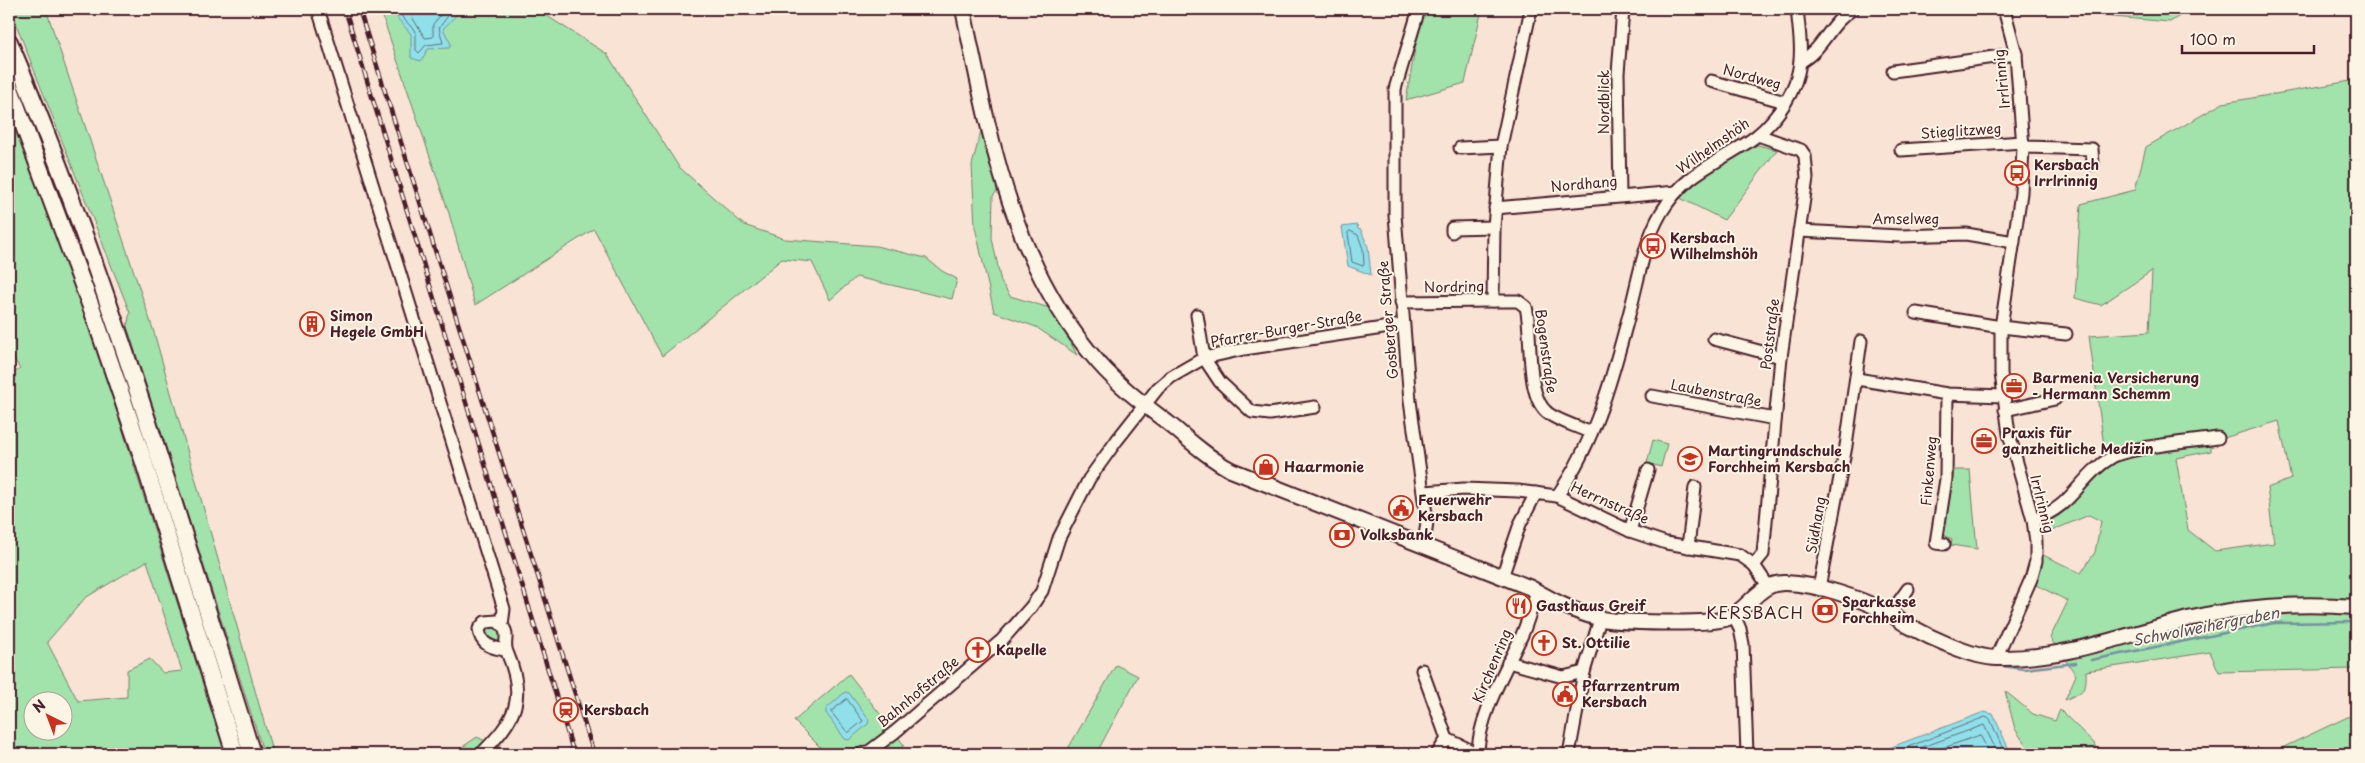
<svg xmlns="http://www.w3.org/2000/svg" width="2365" height="763" font-family="'Playpen Sans',sans-serif">
<style>
.green{fill:#a2e2ab;stroke:#76806b;fill-rule:evenodd}
.water{fill:#8fe0ea;stroke:#73939e}
.lines{fill:none;stroke-linecap:round;stroke-linejoin:round}
.shore{stroke:#666c77;stroke-width:1}
.stream{stroke:#73939e;stroke-width:2.5}
.minor-casing{stroke:#4a1f2b;stroke-width:15}
.major-casing{stroke:#4a1f2b;stroke-width:18}
.highway-casing{stroke:#4a1f2b;stroke-width:20}
.minor{stroke:#fcf5e5;stroke-width:11}
.major{stroke:#fcf5e5;stroke-width:14}
.highway{stroke:#fcf5e5;stroke-width:16}
.rail-casing{stroke:#4a1f2b;stroke-width:4.5}
.rail{stroke:#fcf5e5;stroke-width:2.5;stroke-dasharray:8;stroke-linecap:butt}
.labels{text-anchor:middle;stroke-width:4;stroke-linejoin:round;paint-order:stroke}
.street-label{font-size:14px;fill:#4a1f2b;stroke:#fcf5e5}
.poi-label{font-size:14px;font-weight:bold;fill:#4a1f2b;stroke:#fcf5e5;text-anchor:start}
.water-label{font-size:15px;font-style:italic;fill:#5b4f5b;stroke:#fcf5e5}
.quarter-label{font-size:16px;letter-spacing:1px;fill:#4a1f2b;stroke:#fcf5e5}
</style>
<rect width="100%" height="100%" fill="#f9e3d4"/>
<filter id="ink" filterUnits="userSpaceOnUse"><feTurbulence type="fractalNoise" baseFrequency=".02" numOctaves="2"/><feDisplacementMap in="SourceGraphic" scale="10" xChannelSelector="R" yChannelSelector="G"/><feConvolveMatrix kernelMatrix="1 2 1 2 8 2 1 2 1" color-interpolation-filters="sRGB"/></filter>
<g filter="url(#ink)">
<g class="green">
<path d="M 10,9 L 46,9 L 153,329 L 273,754 L 264,754 L 127,326 L 130,313 Z"/>
<path d="M 380,9 L 536,9 L 607,54 L 679,167 L 744,225 L 785,239 L 876,246 L 926,258 L 942,271 L 957,279 L 952,299 L 856,277 L 830,300 L 812,262 L 782,259 L 662,356 L 594,229 L 475,305 L 448,210 Z"/>
<path d="M 1422,9 L 1482,9 L 1465,83 L 1406,100 Z"/>
<path d="M 2095,9 L 2191,9 L 2170,22 L 2102,16 Z"/>
<path d="M 2356,80 L 2356,669 L 2219,672 L 2210,652 L 2086,671 C 2087,692 2083,691 2065,700 L 2076,675 L 2050,638 L 2068,601 L 2036,585 L 2043,555 L 2081,573 L 2095,552 L 2101,521 L 2089,515 L 2049,532 L 2040,529 L 2073,498 L 2106,461 L 2089,336 L 2149,332 L 2152,271 L 2101,305 L 2075,298 L 2081,204 L 2135,190 L 2146,147 L 2223,103 ZM 2279,421 L 2291,479 L 2267,488 L 2274,543 L 2215,551 L 2188,530 L 2176,458 L 2211,451 L 2211,442 Z"/>
<path d="M 9,107 L 93,336 L 225,754 L 9,754 L 9,376 L 20,369 L 9,350 ZM 147,561 L 182,671 L 163,673 L 150,659 L 127,670 L 127,697 L 78,701 L 47,642 L 85,598 ZM 32,700 L 62,700 L 62,730 L 32,730 Z"/>
<path d="M 983,123 L 999,189 L 993,196 L 992,238 L 1001,282 L 1010,296 L 1053,309 L 1077,355 L 1036,327 L 994,312 L 975,227 L 972,165 Z"/>
<path d="M 1758,145 L 1777,150 L 1724,220 L 1680,198 L 1701,175 L 1733,156 Z"/>
<path d="M 1653,440 L 1667,444 L 1661,467 L 1647,463 Z"/>
<path d="M 1954,470 L 1970,470 L 1977,549 L 1951,545 L 1952,539 L 1944,535 Z"/>
<path d="M 490,626 L 497,628 L 501,637 L 499,642 L 485,635 L 487,628 Z"/>
<path d="M 1116,665 L 1138,676 L 1096,754 L 1065,754 Z"/>
<path d="M 849,674 L 904,745 L 895,754 L 825,754 L 826,753 L 794,721 Z"/>
<path d="M 2005,691 L 2033,714 L 2055,721 L 2060,710 L 2094,743 L 2098,754 L 2032,754 L 2015,729 Z"/>
<path d="M 2356,713 L 2356,754 L 2269,754 Z"/>
<path d="M 477,737 L 498,747 L 523,754 L 452,754 Z"/>
</g>
<g class="water">
<path d="M 395,9 L 457,9 L 459,12 L 443,29 L 451,44 L 449,48 L 428,49 L 421,61 L 411,58 L 411,34 L 398,19 Z"/>
<path d="M 1357,225 L 1358,229 L 1361,230 L 1368,247 L 1371,275 L 1348,266 L 1342,227 Z"/>
<path d="M 845,692 L 849,693 L 869,720 L 868,724 L 849,740 L 845,739 L 826,713 L 826,709 Z"/>
<path d="M 1984,712 L 1993,714 L 2011,754 L 1880,754 L 1894,746 Z"/>
</g>
<g class="lines">
<g class="shore">
<path d="M 400,9 L 402,17 L 416,32 L 416,50 L 419,53 L 426,45 L 443,43 L 439,28 L 453,9"/>
<path d="M 407,9 L 425,38 L 433,37 L 433,24 L 446,9"/>
<path d="M 1350,231 L 1358,235 L 1363,249 L 1364,264 L 1363,266 L 1352,262 L 1348,233 Z"/>
<path d="M 847,699 L 863,721 L 848,733 L 831,712 Z"/>
<path d="M 1890,754 L 1985,717 L 1990,719 L 2005,754"/>
<path d="M 1903,754 L 1984,725 L 1998,754"/>
<path d="M 1926,754 L 1980,735 L 1990,754"/>
</g>
<g class="stream">
<path d="M 2091,660 L 2274,623 L 2356,622"/>
<path d="M 1995,665 L 2024,669 L 2076,663"/>
</g>
<defs>
<g id="minor">
<path d="M 318,9 L 504,609 L 502,625"/>
<path d="M 1419,9 L 1395,89 L 1395,215 L 1410,401 L 1427,521 L 1424,546"/>
<path d="M 1800,62 C 1823,50 1830,22 1853,9"/>
<path d="M 1893,71 L 2016,54"/>
<path d="M 1711,81 L 1785,102"/>
<path d="M 2023,147 L 2092,149 L 2093,164"/>
<path d="M 1460,148 L 1501,146"/>
<path d="M 1901,150 L 2023,142"/>
<path d="M 1620,196 L 1618,73 L 1623,9"/>
<path d="M 1495,208 L 1676,192"/>
<path d="M 1799,231 L 1900,236 L 1966,234 L 2014,242"/>
<path d="M 1452,232 L 1452,228 L 1494,227"/>
<path d="M 1493,301 L 1518,301 L 1526,307 C 1533,334 1524,397 1549,414 C 1561,422 1577,426 1591,433"/>
<path d="M 1401,302 L 1493,301 L 1494,227 L 1501,146 L 1531,9"/>
<path d="M 1916,313 L 2001,327 L 2066,334"/>
<path d="M 1197,315 L 1204,358 L 1220,382 L 1252,412 L 1270,414 L 1315,407"/>
<path d="M 1714,339 L 1781,357"/>
<path d="M 1857,379 L 1947,394 L 2003,396"/>
<path d="M 1652,396 L 1775,419"/>
<path d="M 2005,410 L 2055,399"/>
<path d="M 1424,492 L 1464,489 L 1518,491 L 1557,496 L 1630,531 L 1666,543 L 1740,555 L 1754,565 L 1768,586"/>
<path d="M 1557,496 C 1596,441 1614,372 1631,307 C 1639,276 1645,240 1661,213 C 1685,173 1712,166 1748,142 C 1770,128 1792,99 1798,73 C 1803,53 1799,29 1797,9"/>
<path d="M 2033,520 C 2075,506 2078,477 2112,457 C 2130,447 2195,441 2218,438"/>
<path d="M 1630,531 L 1648,470"/>
<path d="M 1944,544 L 1936,543 L 1946,479 L 1947,394"/>
<path d="M 1688,547 L 1695,487"/>
<path d="M 1754,565 L 1763,554 L 1781,357 L 1807,178 L 1805,156 L 1801,150 L 1758,135"/>
<path d="M 1502,577 L 1520,524 L 1536,493"/>
<path d="M 1819,588 L 1846,446 L 1861,341"/>
<path d="M 1890,614 L 1908,589"/>
<path d="M 1734,615 L 1740,629 L 1743,644 L 1747,754"/>
<path d="M 1996,658 L 2031,579 L 2036,561 L 2036,542 L 2033,520 L 2009,434 L 2001,373 L 2001,327 L 2021,193 L 2023,147 L 2016,54 L 2004,9"/>
<path d="M 1508,662 L 1563,677 L 1584,672"/>
<path d="M 1422,670 L 1447,739 L 1478,754"/>
<path d="M 481,754 C 516,719 527,699 507,652 C 502,641 513,633 497,621 L 485,622 L 479,629 C 480,645 492,648 506,650"/>
<path d="M 862,754 L 870,751 L 895,732 L 1002,640 L 1031,607 L 1042,591 L 1059,538 L 1089,479 L 1117,440 L 1158,388 L 1171,377 L 1204,358 L 1244,349 L 1403,325"/>
<path d="M 1437,754 L 1447,739"/>
<path d="M 1478,754 C 1478,717 1506,669 1522,635 C 1528,621 1532,606 1537,591"/>
<path d="M 1569,754 L 1584,672 L 1600,619"/>
</g>
<path id="major" d="M 963,9 C 989,133 1011,264 1098,362 C 1118,385 1143,404 1167,422 C 1188,439 1207,457 1231,470 L 1531,588 C 1552,600 1574,612 1598,618 C 1616,623 1712,625 1728,618 C 1749,609 1759,582 1785,583 C 1819,584 1859,598 1889,613 C 1896,617 1901,622 1907,625 C 1929,637 1973,658 1997,658 C 2061,660 2126,635 2188,619 C 2243,606 2300,603 2356,607"/>
<g id="highway">
<path d="M 9,42 C 107,273 177,515 252,754"/>
<path d="M 9,86 L 93,312 L 142,456 L 235,754"/>
</g>
</defs>
<use href="#minor" class="minor-casing"/>
<use href="#major" class="major-casing"/>
<use href="#highway" class="highway-casing"/>
<use href="#minor" class="minor"/>
<use href="#major" class="major"/>
<use href="#highway" class="highway"/>
<defs>
<g id="rail">
<path d="M 345,9 L 574,754"/>
<path d="M 359,9 L 594,754"/>
</g>
</defs>
<use href="#rail" class="rail-casing"/>
<use href="#rail" class="rail"/>
</g>
</g>
<defs>
<symbol id="bus-ring" viewBox="-11 -11 22 22"><circle r="9.5" fill="#fcf5e5" stroke="#c8321e" stroke-width="1.5"/><path d="M-5-6H5V4H4V6H2V4H-2V6H-4V4H-5ZM-3.5-4V0h7V-4ZM-3.5 1.2v1.5H-2V1.2ZM2 1.2v1.5H3.5V1.2Z" fill="#c8321e"/></symbol>
<symbol id="building-ring" viewBox="-11 -11 22 22"><circle r="9.5" fill="#fcf5e5" stroke="#c8321e" stroke-width="1.5"/><path d="M-4-6H4V6H1V3H-1V6H-4ZM-2.5-4.3h1.7v1.8h-1.7ZM.8-4.3h1.7v1.8H.8ZM-2.5-1h1.7V.8h-1.7ZM.8-1h1.7V.8H.8Z" fill="#c8321e"/></symbol>
<symbol id="office-ring" viewBox="-11 -11 22 22"><circle r="9.5" fill="#fcf5e5" stroke="#c8321e" stroke-width="1.5"/><path d="M-6-3h4V-5.5h4V-3h4V5H-6ZM-1-4.5V-3h2v-1.5ZM-6 0V1H6V0Z" fill="#c8321e"/></symbol>
<symbol id="school-ring" viewBox="-11 -11 22 22"><circle r="9.5" fill="#fcf5e5" stroke="#c8321e" stroke-width="1.5"/><path d="M0-5L7-2L0 1L-7-2ZM-4 1L0 2.5L4 1V4Q0 6-4 4Z" fill="#c8321e"/></symbol>
<symbol id="shop-ring" viewBox="-11 -11 22 22"><circle r="9.5" fill="#fcf5e5" stroke="#c8321e" stroke-width="1.5"/><path d="M-5-2.5h2.3a2.7 3.5 0 0 1 5.4 0H5L5.5 6h-11ZM-1.5-2.5h3a1.5 2.3 0 0 0-3 0Z" fill="#c8321e"/></symbol>
<symbol id="civic-ring" viewBox="-11 -11 22 22"><circle r="9.5" fill="#fcf5e5" stroke="#c8321e" stroke-width="1.5"/><path d="M-.6-6.5H3V-4.5H.6V-3L4-1V1h2V6H-6V1h2V-1L-.6-3ZM-1.2 2.5V6h2.4V2.5Z" fill="#c8321e"/></symbol>
<symbol id="bank-ring" viewBox="-11 -11 22 22"><circle r="9.5" fill="#fcf5e5" stroke="#c8321e" stroke-width="1.5"/><path d="M-6-4H6V4H-6ZM0-2.3a2.3 2.3 0 1 0 0 4.6a2.3 2.3 0 1 0 0-4.6Z" fill="#c8321e"/></symbol>
<symbol id="restaurant-ring" viewBox="-11 -11 22 22"><circle r="9.5" fill="#fcf5e5" stroke="#c8321e" stroke-width="1.5"/><path d="M-5-6h1v4h1v-4h1v4h1v-4h1v5L-1.5 .5V6h-2V.5L-5-1ZM5-6V6H3V1.5H1.5Q1.5-4 5-6Z" fill="#c8321e"/></symbol>
<symbol id="church-ring" viewBox="-11 -11 22 22"><circle r="9.5" fill="#fcf5e5" stroke="#c8321e" stroke-width="1.5"/><path d="M-1.2-6h2.4v3.5h3.3v2.4h-3.3V6h-2.4V-.1h-3.3v-2.4h3.3Z" fill="#c8321e"/></symbol>
<symbol id="station-ring" viewBox="-11 -11 22 22"><circle r="9.5" fill="#fcf5e5" stroke="#c8321e" stroke-width="1.5"/><path d="M-3-6H3Q5-6 5-4V2Q5 4 3 4L4.5 6H3L1.5 4h-3L-3 6H-4.5L-3 4Q-5 4-5 2V-4Q-5-6-3-6ZM-3.5-4v3h7v-3ZM-3.5 1v1.5H-2V1ZM2 1v1.5H3.5V1Z" fill="#c8321e"/></symbol>
</defs>
<g fill-rule="evenodd">
<use href="#bus-ring" x="2003" y="159" width="28" height="28"/>
<use href="#bus-ring" x="1639" y="232" width="28" height="28"/>
<use href="#building-ring" x="298" y="310" width="28" height="28"/>
<use href="#office-ring" x="2000" y="372" width="28" height="28"/>
<use href="#office-ring" x="1970" y="427" width="28" height="28"/>
<use href="#school-ring" x="1676" y="445" width="28" height="28"/>
<use href="#shop-ring" x="1252" y="453" width="28" height="28"/>
<use href="#civic-ring" x="1387" y="494" width="28" height="28"/>
<use href="#bank-ring" x="1328" y="521" width="28" height="28"/>
<use href="#restaurant-ring" x="1505" y="592" width="28" height="28"/>
<use href="#bank-ring" x="1811" y="596" width="28" height="28"/>
<use href="#church-ring" x="1530" y="629" width="28" height="28"/>
<use href="#church-ring" x="964" y="636" width="28" height="28"/>
<use href="#civic-ring" x="1551" y="680" width="28" height="28"/>
<use href="#station-ring" x="552" y="696" width="28" height="28"/>
</g>
<g class="labels">
<g class="street-label">
<text transform="translate(1752 77) rotate(15)" y="5">Nordweg</text>
<text transform="translate(2002 79) rotate(-96)" y="5">Irrlrinnig</text>
<text transform="translate(1604 102) rotate(-90)" y="5">Nordblick</text>
<text transform="translate(1961 131) rotate(-4)" y="5">Stieglitzweg</text>
<text transform="translate(1713 146) rotate(-35)" y="5">Wilhelmshöh</text>
<text transform="translate(1584 184) rotate(-5)" y="5">Nordhang</text>
<text x="1906" y="224">Amselweg</text>
<text transform="translate(1454 287) rotate(-1)" y="5">Nordring</text>
<text transform="translate(1388 320) rotate(-95)" y="5">Gosberger Straße</text>
<text transform="translate(1286 329) rotate(-10)" y="5">Pfarrer-Burger-Straße</text>
<text transform="translate(1770 334) rotate(-83)" y="5">Poststraße</text>
<text transform="translate(1546 351) rotate(82)" y="5">Bogenstraße</text>
<text transform="translate(1716 393) rotate(11)" y="5">Laubenstraße</text>
<text transform="translate(1929 471) rotate(-85)" y="5">Finkenweg</text>
<text transform="translate(1610 503) rotate(24)" y="5">Herrnstraße</text>
<text transform="translate(2042 504) rotate(76)" y="5">Irrlrinnig</text>
<text transform="translate(1816 525) rotate(-80)" y="5">Südhang</text>
<text transform="translate(1492 666) rotate(-67)" y="5">Kirchenring</text>
<text transform="translate(918 692) rotate(-40)" y="5">Bahnhofstraße</text>
</g>
<g class="poi-label">
<text x="2034" y="170">Kersbach<tspan x="2034" dy="16">Irrlrinnig</tspan></text>
<text x="1670" y="243">Kersbach<tspan x="1670" dy="16">Wilhelmshöh</tspan></text>
<text x="330" y="321">Simon<tspan x="330" dy="16">Hegele GmbH</tspan></text>
<text x="2032" y="383">Barmenia Versicherung<tspan x="2032" dy="16">- Hermann Schemm</tspan></text>
<text x="2002" y="438">Praxis für<tspan x="2002" dy="16">ganzheitliche Medizin</tspan></text>
<text x="1708" y="456">Martingrundschule<tspan x="1708" dy="16">Forchheim Kersbach</tspan></text>
<text x="1284" y="472">Haarmonie</text>
<text x="1418" y="505">Feuerwehr<tspan x="1418" dy="16">Kersbach</tspan></text>
<text x="1360" y="540">Volksbank</text>
<text x="1842" y="607">Sparkasse<tspan x="1842" dy="16">Forchheim</tspan></text>
<text x="1536" y="611">Gasthaus Greif</text>
<text x="1562" y="648">St. Ottilie</text>
<text x="996" y="655">Kapelle</text>
<text x="1582" y="691">Pfarrzentrum<tspan x="1582" dy="16">Kersbach</tspan></text>
<text x="584" y="715">Kersbach</text>
</g>
<g class="water-label">
<text transform="translate(2206 627) rotate(-11)" y="5">Schwolweihergraben</text>
</g>
<g class="quarter-label">
<text x="1755" y="619">KERSBACH</text>
</g>
</g>
<rect width="2365" height="763" fill="none" stroke="#fcf5e5" stroke-width="30"/>
<rect x="15" y="15" width="2335" height="733" fill="none" stroke="#4a1f2b" stroke-width="2" filter="url(#ink)"/>
<g transform="translate(48 716) rotate(318)"><circle r="24" fill="#fcf5e5" stroke="#b59f9b"/>
<path d="M0-4L9 19L0 12L-9 19Z" fill="#c8321e"/>
<text y="-8" font-size="14" font-weight="bold" text-anchor="middle" fill="#4a1f2b">N</text>
</g>
<path d="M2182 45v8h132v-8" fill="none" stroke="#4a1f2b" stroke-width="2.5"/>
<text x="2190" y="45" font-size="15" fill="#4a1f2b" stroke="#fcf5e5" stroke-width="4" paint-order="stroke">100 m</text>
</svg>
